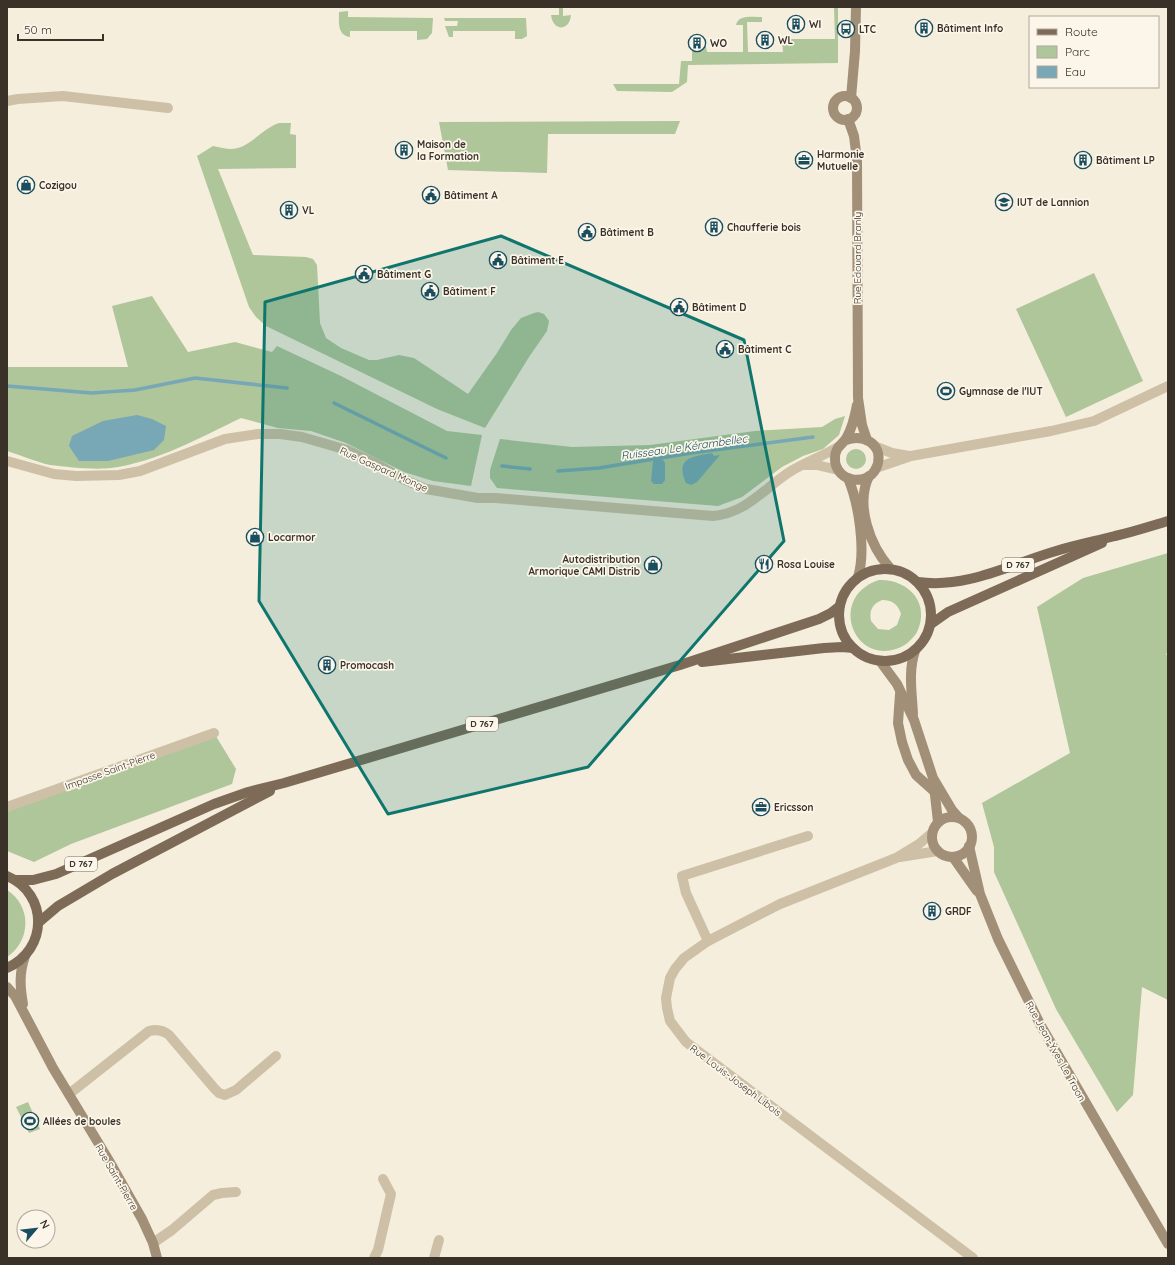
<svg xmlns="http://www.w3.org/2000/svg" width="1175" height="1265" font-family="Quicksand,sans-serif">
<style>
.green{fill:#afc59a;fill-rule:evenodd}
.water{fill:#78a7b5}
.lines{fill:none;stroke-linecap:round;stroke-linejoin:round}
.stream{stroke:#78a7b5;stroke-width:3.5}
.street{stroke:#cec0a6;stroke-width:10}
.secondary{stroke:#a28f77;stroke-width:10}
.primary{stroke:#7d6b57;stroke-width:10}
.marked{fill:#0f766e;fill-opacity:0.2;stroke:#0f766e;stroke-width:3;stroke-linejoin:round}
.labels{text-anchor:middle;stroke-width:3.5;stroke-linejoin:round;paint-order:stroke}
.shield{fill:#fbf6e9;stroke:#746c62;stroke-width:1}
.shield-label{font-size:9px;font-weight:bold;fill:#3a3128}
.poi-label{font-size:10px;font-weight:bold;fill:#3a3128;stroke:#fbf6e9;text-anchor:start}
.street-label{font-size:10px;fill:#3a3128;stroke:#fbf6e9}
.water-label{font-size:11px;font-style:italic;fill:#194e60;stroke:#fbf6e9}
</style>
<rect width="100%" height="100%" fill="#f5eedc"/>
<g class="green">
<path d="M 559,7 L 563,7 L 563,16 L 571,15 C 570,31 553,32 551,15 L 559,15 Z"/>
<path d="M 834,7 L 838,7 L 838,63 L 688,65 L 687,82 L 672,92 L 617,91 L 613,84 L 679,84 L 681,61 L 692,61 L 692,47 L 706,47 L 707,52 L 743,52 L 743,25 L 736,25 C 738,14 754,17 762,17 L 762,22 L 747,22 L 748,52 L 783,52 L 782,41 L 788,39 L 835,39 Z"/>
<path d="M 348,11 L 348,17 L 433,18 L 432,33 L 427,39 L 417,40 L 417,31 L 350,31 L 350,37 C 337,35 339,22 339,12 Z"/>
<path d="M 444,18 L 526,18 L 527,36 L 522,39 L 515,39 L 515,31 L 453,31 L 453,37 L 449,37 L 445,26 L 457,26 L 458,21 L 445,21 Z"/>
<path d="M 680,121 L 675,134 L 548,134 L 547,173 L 448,170 L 439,122 Z"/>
<path d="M 279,123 L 291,123 L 290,134 L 296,135 L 296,168 L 218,169 L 253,255 L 306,257 L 313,259 L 317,265 L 320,323 L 326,338 L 341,348 L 369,360 L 377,360 L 399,355 L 414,358 L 468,394 L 497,353 L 511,330 L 521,318 L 534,313 L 538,312 L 544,314 L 549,321 L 547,331 L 529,357 L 485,428 L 437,409 L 266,326 L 256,317 L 249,307 L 197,156 L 213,146 C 219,147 226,149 232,149 C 250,148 261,129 279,123 Z"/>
<path d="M 1094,273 L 1143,381 L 1066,417 L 1016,309 Z"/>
<path d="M 152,296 L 188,352 L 235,342 L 272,352 L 277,346 L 341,376 L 447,431 L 482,435 L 471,486 L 433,481 L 404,472 L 346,443 L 311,431 L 278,428 L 241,418 C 199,438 157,462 111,468 C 95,470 67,467 50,465 C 36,462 21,455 7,451 L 7,367 L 128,367 L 112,306 Z"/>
<path d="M 845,416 L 839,435 L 823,449 L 803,456 L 782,467 L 742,497 L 718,506 L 497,488 L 490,478 L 490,470 L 500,439 L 572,447 L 650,445 L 755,431 L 822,427 L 835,419 Z"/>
<circle cx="856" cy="459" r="10"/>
<path d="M 1168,553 L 1168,652 L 1166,654 L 1168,657 L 1168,1000 L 1142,987 L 1133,1095 L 1117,1112 L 1056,1009 L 994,872 L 994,847 L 982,803 L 1070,753 L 1037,607 L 1083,578 Z"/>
<path d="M 879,580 C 908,579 931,603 917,632 C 912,640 905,646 896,649 C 853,663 828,597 879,580 ZM 882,600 C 892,600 898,604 901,614 L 897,625 L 889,630 L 878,629 L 871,621 C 869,611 872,604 882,600 Z"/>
<path d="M 214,733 L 236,769 L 232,784 L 71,844 L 34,862 L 7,851 L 7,807 Z"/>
<path d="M 7,890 C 32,906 31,941 7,957 Z"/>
<path d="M 28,1102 L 40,1129 L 29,1133 L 16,1107 Z"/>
</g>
<g class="water">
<path d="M 137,415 L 152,419 L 166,426 L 164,440 L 154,450 L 108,461 L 79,461 L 69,446 L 72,436 L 103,421 Z"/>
<path d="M 712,453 L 714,456 L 720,455 L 697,482 L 691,485 L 686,483 C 675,457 692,457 712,453 Z"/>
<path d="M 657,459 L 663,460 L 665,463 L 665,480 L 662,484 L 654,484 L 651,481 L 653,461 Z"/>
</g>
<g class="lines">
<g class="stream">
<path d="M 7,386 L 92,393 L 135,390 L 195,378 L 287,388"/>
<path d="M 334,403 L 446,458"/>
<path d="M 502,466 L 530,469"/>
<path d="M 558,471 L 599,468 L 691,453 L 813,437"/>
</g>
<g class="street">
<path d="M 7,101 L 18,99 L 63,96 L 168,108"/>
<path d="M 874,446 L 892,453 L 909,456"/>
<path d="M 7,461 L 54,474 L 76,476 L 119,475 L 140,471 L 225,439 L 258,434 L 280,434 L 302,437 L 347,450 L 377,464 L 403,479 L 426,489 L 478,498 L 496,498 L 713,516 C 747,513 764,488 791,471 C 806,462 823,456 838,447"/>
<path d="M 805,465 L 817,465 L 838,470"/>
<path d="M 876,468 L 911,456 L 1051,431 L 1094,421 L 1168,386"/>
<path d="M 7,807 L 214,733"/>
<path d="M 932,833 L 919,844 L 896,858 L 780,904 L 708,941 L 684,958 L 675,969 L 670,978 L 666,998 L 667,1008 L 670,1021 L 686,1042 L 973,1258"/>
<path d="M 900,857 L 938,851"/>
<path d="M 708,941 L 686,893 L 682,876 L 808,836"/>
<path d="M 69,1094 L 149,1031 C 157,1029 163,1030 169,1035 L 214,1088 L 219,1093 L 225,1095 L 236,1090 L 276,1056"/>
<path d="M 153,1243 L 172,1230 L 213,1195 L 222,1193 L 236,1192"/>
<path d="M 374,1258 L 378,1250 L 391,1194 L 383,1179"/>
<path d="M 434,1258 L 439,1240"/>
</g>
<g class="secondary">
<circle cx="845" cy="108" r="12"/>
<path d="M 851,98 L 855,51 L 856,7"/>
<path d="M 848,119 L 854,136 L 857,160 L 858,398 L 862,425 L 867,440"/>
<path d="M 846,440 C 863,434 882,443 878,463 C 872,489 834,483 835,458 C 835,446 843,445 847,437 C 852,428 855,416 857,405"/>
<path d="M 869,476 C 855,505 870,546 890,568"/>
<path d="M 848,478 C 859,504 866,551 858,577"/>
<path d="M 880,661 L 897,684 L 914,720 L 933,778 L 952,810 L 959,818"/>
<path d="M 900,694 L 898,723 L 902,742 L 908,760 L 916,775 L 935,792"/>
<path d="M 913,714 C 912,693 908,671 915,651"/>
<path d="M 934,786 L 938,822"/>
<circle cx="952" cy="837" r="20"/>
<path d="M 969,846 L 980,894 L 998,939 L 1040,1024 L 1168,1244"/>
<path d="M 953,857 L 977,891"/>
<path d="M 7,987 L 15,996 L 53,1068 L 108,1159 L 142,1219 L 153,1243 L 157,1258"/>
<path d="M 23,1004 C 20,987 19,973 25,956"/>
</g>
<g class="primary">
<circle cx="885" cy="615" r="46"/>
<path d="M 918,582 C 967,589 1011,564 1056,551 C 1076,545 1096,541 1115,536 C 1133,532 1151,526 1168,521"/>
<path d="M 931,624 L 948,612 L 1102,543"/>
<path d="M 702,662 L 824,648 L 842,647 L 853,648"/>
<path d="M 7,876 C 49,894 48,950 7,968"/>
<path d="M 15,880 L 33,880 L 56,874 L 214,804 L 248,792 L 284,783 L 680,665 L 819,619 L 831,613 L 840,606"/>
<path d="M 38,923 L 58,906 L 112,874 L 270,791"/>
</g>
</g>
<path class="marked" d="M 501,236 L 744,340 L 784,541 L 588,767 L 388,814 L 259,601 L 265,302 Z"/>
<defs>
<symbol id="building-ring" viewBox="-11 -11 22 22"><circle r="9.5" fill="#fbf6e9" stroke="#194e60" stroke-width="1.5"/><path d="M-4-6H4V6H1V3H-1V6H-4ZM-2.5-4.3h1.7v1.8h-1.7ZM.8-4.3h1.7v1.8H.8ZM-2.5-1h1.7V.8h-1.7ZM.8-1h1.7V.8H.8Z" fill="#194e60"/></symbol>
<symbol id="bus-ring" viewBox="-11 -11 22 22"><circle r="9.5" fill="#fbf6e9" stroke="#194e60" stroke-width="1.5"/><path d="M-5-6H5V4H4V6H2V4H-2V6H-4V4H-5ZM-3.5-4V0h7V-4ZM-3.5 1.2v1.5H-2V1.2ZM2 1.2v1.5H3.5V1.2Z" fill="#194e60"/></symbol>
<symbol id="office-ring" viewBox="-11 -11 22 22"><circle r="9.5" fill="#fbf6e9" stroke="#194e60" stroke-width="1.5"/><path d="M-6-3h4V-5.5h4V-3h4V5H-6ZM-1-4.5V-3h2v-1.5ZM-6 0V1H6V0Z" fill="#194e60"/></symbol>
<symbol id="shop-ring" viewBox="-11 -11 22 22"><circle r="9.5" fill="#fbf6e9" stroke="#194e60" stroke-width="1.5"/><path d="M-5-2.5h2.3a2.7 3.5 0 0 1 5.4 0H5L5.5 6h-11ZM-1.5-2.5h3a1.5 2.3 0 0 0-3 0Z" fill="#194e60"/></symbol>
<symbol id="civic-ring" viewBox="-11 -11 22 22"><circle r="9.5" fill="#fbf6e9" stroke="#194e60" stroke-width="1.5"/><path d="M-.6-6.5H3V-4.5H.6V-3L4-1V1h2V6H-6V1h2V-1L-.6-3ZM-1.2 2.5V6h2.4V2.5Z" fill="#194e60"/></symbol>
<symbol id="university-ring" viewBox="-11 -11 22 22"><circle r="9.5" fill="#fbf6e9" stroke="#194e60" stroke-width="1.5"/><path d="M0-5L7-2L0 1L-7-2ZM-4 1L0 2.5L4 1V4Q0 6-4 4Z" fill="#194e60"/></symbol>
<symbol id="stadium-ring" viewBox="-11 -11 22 22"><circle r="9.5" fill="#fbf6e9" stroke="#194e60" stroke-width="1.5"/><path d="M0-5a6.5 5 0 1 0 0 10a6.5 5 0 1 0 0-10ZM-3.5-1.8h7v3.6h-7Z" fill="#194e60"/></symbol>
<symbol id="restaurant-ring" viewBox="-11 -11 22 22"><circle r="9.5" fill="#fbf6e9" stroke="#194e60" stroke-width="1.5"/><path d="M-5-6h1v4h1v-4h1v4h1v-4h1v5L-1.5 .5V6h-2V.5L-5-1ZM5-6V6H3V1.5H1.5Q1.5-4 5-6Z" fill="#194e60"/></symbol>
</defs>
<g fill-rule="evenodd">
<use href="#building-ring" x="786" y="14" width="20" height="20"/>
<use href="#building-ring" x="914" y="18" width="20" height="20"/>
<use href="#bus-ring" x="836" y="19" width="20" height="20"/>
<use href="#building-ring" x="755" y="30" width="20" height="20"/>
<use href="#building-ring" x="687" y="33" width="20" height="20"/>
<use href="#building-ring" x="394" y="140" width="20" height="20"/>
<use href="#office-ring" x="794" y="150" width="20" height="20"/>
<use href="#building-ring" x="1073" y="150" width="20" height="20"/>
<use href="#shop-ring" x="16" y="175" width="20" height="20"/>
<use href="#civic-ring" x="421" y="185" width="20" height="20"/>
<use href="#university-ring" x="994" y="192" width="20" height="20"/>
<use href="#building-ring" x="279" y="200" width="20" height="20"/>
<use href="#building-ring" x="704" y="217" width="20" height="20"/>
<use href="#civic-ring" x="577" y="222" width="20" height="20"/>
<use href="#civic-ring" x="488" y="250" width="20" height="20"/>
<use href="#civic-ring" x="354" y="264" width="20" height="20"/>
<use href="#civic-ring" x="420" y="281" width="20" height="20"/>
<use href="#civic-ring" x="669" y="297" width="20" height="20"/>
<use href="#civic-ring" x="715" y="339" width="20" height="20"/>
<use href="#stadium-ring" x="936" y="381" width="20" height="20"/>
<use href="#shop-ring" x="245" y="527" width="20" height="20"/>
<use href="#restaurant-ring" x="754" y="554" width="20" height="20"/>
<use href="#shop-ring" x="643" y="555" width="20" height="20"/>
<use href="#building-ring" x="317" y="655" width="20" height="20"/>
<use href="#office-ring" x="751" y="797" width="20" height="20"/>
<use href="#building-ring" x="922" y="901" width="20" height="20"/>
<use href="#stadium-ring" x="20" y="1111" width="20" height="20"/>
</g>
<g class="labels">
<g class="shield">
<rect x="1002" y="558" width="32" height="14" rx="3"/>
<rect x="466" y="717" width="32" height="14" rx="3"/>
<rect x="65" y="857" width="32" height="14" rx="3"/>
</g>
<g class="shield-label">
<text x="1018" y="568">D 767</text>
<text x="482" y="727">D 767</text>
<text x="81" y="867">D 767</text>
</g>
<g class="poi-label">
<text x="809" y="28">WI</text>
<text x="937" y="32">Bâtiment Info</text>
<text x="859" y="33">LTC</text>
<text x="778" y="44">WL</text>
<text x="710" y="47">WO</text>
<text x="417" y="148">Maison de<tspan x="417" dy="12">la Formation</tspan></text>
<text x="817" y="158">Harmonie<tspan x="817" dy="12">Mutuelle</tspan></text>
<text x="1096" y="164">Bâtiment LP</text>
<text x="39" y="189">Cozigou</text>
<text x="444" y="199">Bâtiment A</text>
<text x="1017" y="206">IUT de Lannion</text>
<text x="302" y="214">VL</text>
<text x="727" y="231">Chaufferie bois</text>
<text x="600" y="236">Bâtiment B</text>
<text x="511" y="264">Bâtiment E</text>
<text x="377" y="278">Bâtiment G</text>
<text x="443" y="295">Bâtiment F</text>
<text x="692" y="311">Bâtiment D</text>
<text x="738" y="353">Bâtiment C</text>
<text x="959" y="395">Gymnase de l'IUT</text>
<text x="268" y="541">Locarmor</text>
<text x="640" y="563" text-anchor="end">Autodistribution<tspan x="640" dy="12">Armorique CAMI Distrib</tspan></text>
<text x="777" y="568">Rosa Louise</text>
<text x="340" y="669">Promocash</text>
<text x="774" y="811">Ericsson</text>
<text x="945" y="915">GRDF</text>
<text x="43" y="1125">Allées de boules</text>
</g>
<g class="street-label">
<text transform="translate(857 258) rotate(-90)" y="4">Rue Edouard Branly</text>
<text transform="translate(384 469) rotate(24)" y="4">Rue Gaspard Monge</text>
<text transform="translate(110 770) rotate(-20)" y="4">Impasse Saint-Pierre</text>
<text transform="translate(1056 1051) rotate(61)" y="4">Rue Jean-Yves Le Traon</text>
<text transform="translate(736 1080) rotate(37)" y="4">Rue Louis-Joseph Libois</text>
<text transform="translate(117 1177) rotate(60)" y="4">Rue Saint-Pierre</text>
</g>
<g class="water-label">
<text transform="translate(684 447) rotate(-8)" y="4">Ruisseau Le Kérambellec</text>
</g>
</g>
<rect width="1175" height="1265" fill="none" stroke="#3a3128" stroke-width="16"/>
<rect x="1029" y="16" width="130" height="72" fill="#fbf6e9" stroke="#aea79c"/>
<rect x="1037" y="29" width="20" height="6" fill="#7d6b57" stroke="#aea79c"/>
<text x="1065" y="36" font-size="12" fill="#3a3128">Route</text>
<rect x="1037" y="46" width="20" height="12" fill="#afc59a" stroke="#aea79c"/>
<text x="1065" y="56" font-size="12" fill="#3a3128">Parc</text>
<rect x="1037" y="66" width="20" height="12" fill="#78a7b5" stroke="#aea79c"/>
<text x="1065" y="76" font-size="12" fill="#3a3128">Eau</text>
<g transform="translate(36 1229) rotate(62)"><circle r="19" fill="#fbf6e9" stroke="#aea79c"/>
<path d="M0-3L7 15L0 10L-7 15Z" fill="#194e60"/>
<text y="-6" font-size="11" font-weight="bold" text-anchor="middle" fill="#3a3128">N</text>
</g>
<path d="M18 34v6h85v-6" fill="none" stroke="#3a3128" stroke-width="2"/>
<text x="24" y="34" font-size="12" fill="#3a3128" stroke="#fbf6e9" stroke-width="3" paint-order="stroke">50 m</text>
</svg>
